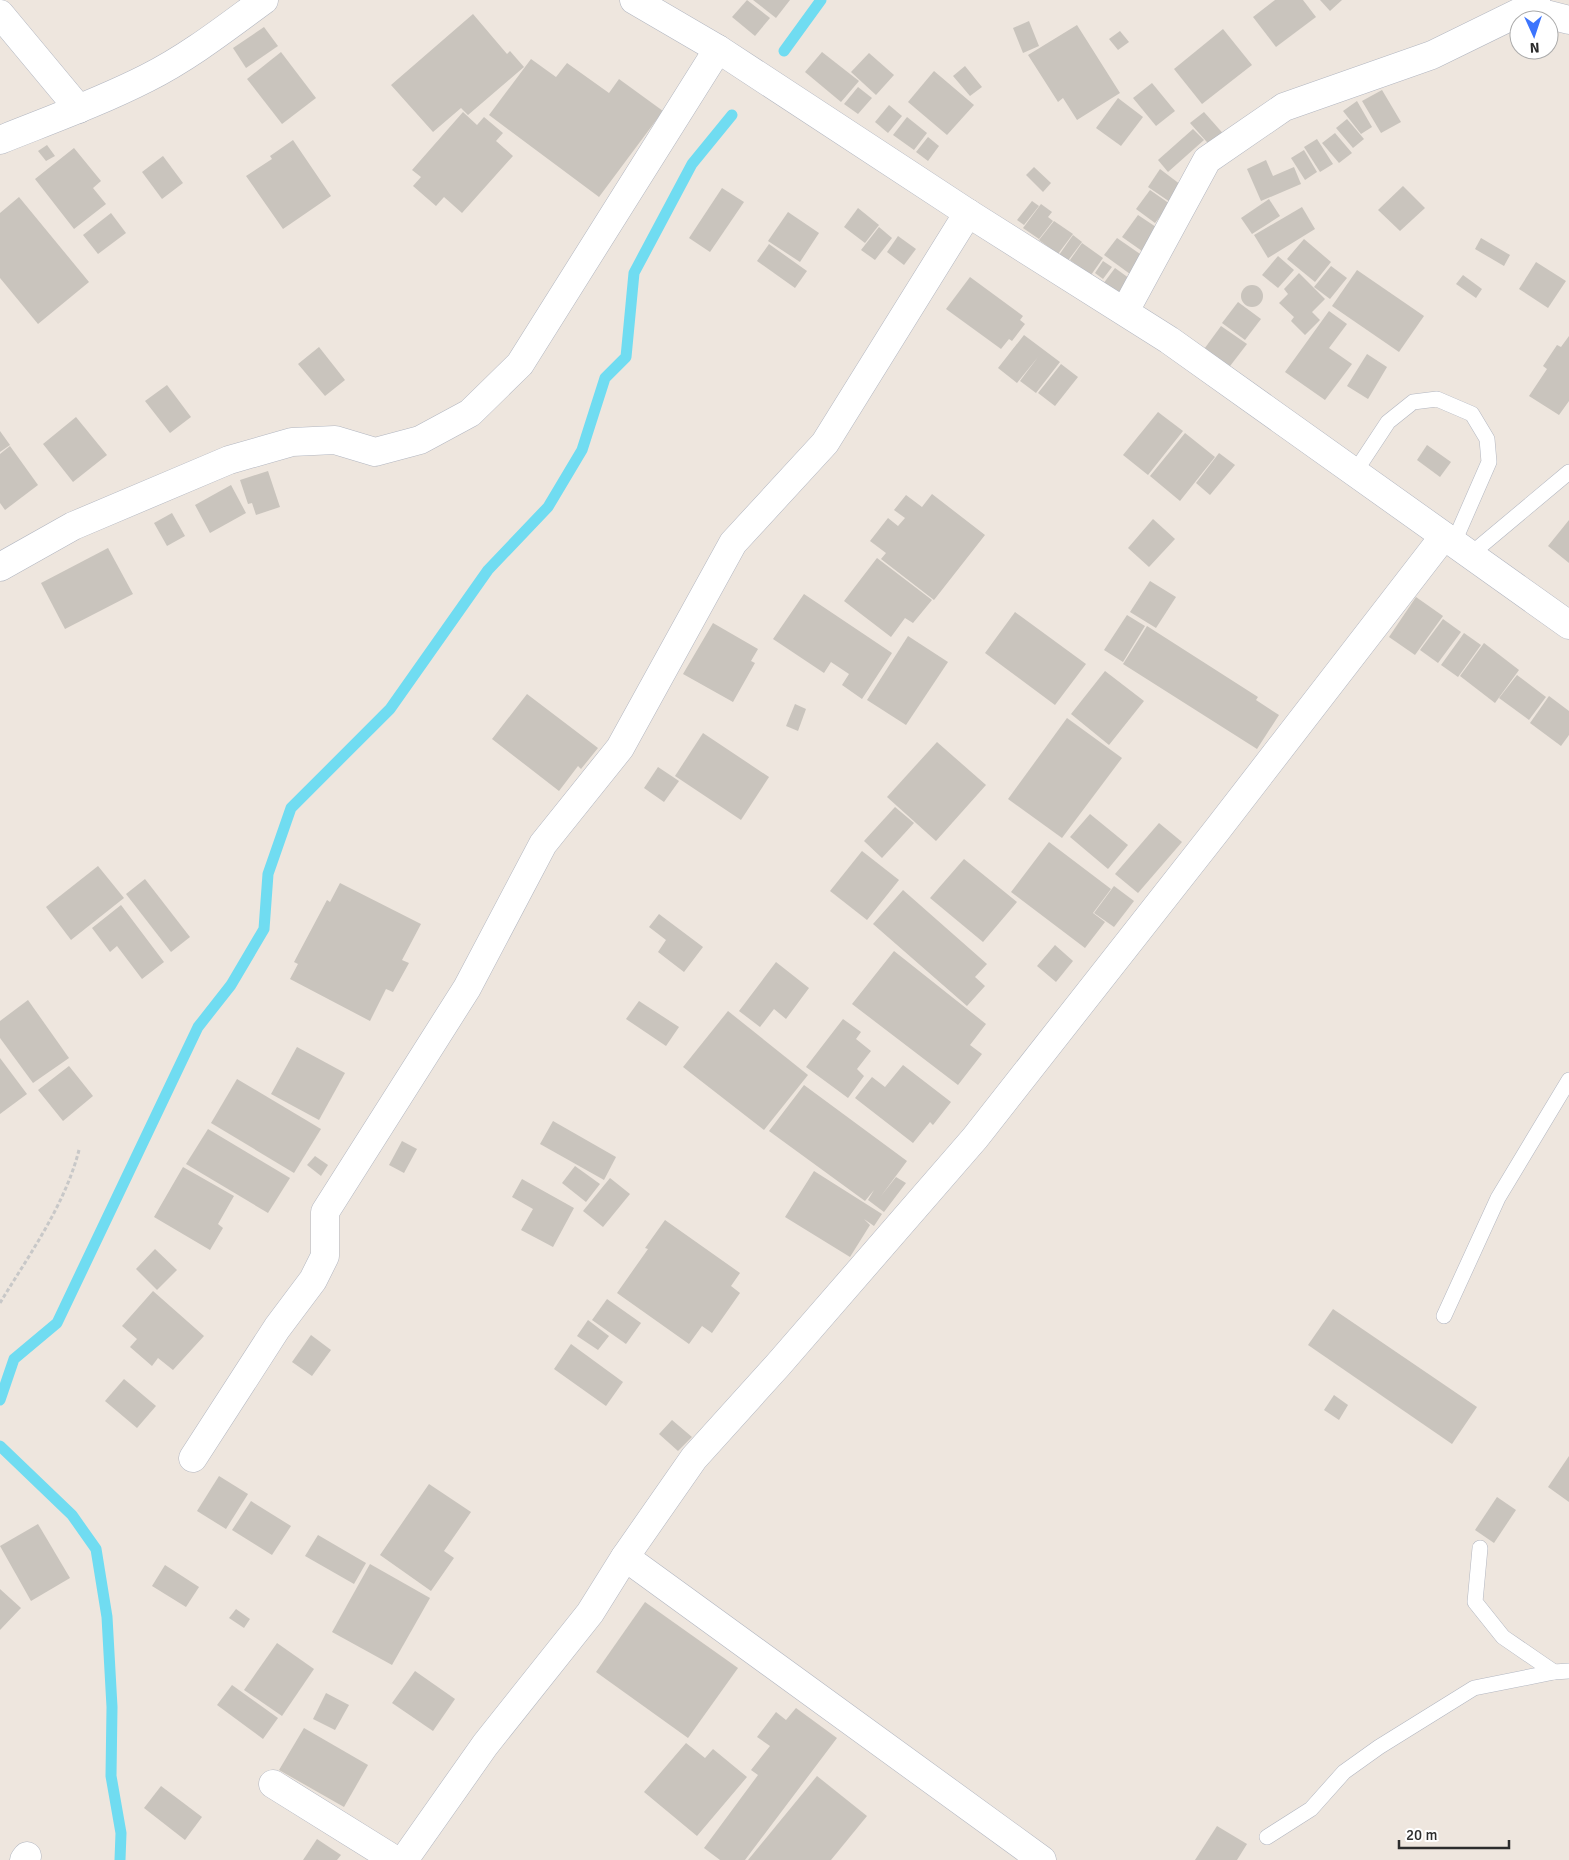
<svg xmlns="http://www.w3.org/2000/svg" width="1569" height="1860" font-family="Signika,sans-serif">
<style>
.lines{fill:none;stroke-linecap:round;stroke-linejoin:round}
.stream{stroke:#70dcf1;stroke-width:11}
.building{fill:#c9c4bd}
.service-casing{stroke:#b2b6c0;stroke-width:16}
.minor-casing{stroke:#b2b6c0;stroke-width:29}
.tertiary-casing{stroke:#b2b6c0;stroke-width:29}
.path{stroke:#c8c8c8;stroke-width:3;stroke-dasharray:4 2.5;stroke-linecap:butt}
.service{stroke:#fff;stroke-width:15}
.minor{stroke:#fff;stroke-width:28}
.tertiary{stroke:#fff;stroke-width:28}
</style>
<rect width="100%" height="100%" fill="#eee6de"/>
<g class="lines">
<g class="stream">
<path d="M 784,51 L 821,0"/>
<path d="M 0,1400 L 14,1359 L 57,1323 L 198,1027 L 231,985 L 264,929 L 268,874 L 291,808 L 390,709 L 488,570 L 548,507 L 582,450 L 605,378 L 626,357 L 634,273 L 692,164 L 732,115"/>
<path d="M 0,1446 L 72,1515 L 96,1549 L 107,1617 L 112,1707 L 111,1776 L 121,1833 L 120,1860"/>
</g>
</g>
<g class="building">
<path d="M 747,0 L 770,18 L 755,36 L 732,17 Z"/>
<path d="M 753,0 L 790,0 L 776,18 Z"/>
<path d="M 1275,0 L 1303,0 L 1316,17 L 1276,47 L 1253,17 Z"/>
<path d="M 1320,0 L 1342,0 L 1330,11 Z"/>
<path d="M 473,14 L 507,54 L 510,51 L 524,67 L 468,115 L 461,108 L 433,132 L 391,85 Z"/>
<path d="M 1029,21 L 1039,46 L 1023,53 L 1013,28 Z"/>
<path d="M 1077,25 L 1120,93 L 1077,120 L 1063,98 L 1058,102 L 1028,55 Z"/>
<path d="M 264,27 L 278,46 L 246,68 L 233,48 Z"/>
<path d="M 1223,29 L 1252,65 L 1202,104 L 1174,69 Z"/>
<path d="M 1120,31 L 1129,42 L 1118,50 L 1109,39 Z"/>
<path d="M 281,52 L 316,98 L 282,124 L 247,79 Z"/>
<path d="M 822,52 L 859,81 L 841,102 L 805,72 Z"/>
<path d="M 869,53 L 894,75 L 876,95 L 851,72 Z"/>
<path d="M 531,59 L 556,77 L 567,63 L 609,93 L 619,79 L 663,111 L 599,197 L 489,115 Z"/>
<path d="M 965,66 L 982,87 L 970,96 L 953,76 Z"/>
<path d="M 934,71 L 974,105 L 947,135 L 908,102 Z"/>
<path d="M 1152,83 L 1175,111 L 1156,126 L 1133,98 Z"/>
<path d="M 858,87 L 872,98 L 858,114 L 844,104 Z"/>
<path d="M 1382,90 L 1401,122 L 1381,133 L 1362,101 Z"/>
<path d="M 1118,98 L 1143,117 L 1121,146 L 1096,128 Z"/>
<path d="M 1357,101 L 1372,127 L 1361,134 L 1343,111 Z"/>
<path d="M 889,105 L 902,116 L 888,133 L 875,122 Z"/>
<path d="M 463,112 L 477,125 L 484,117 L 503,133 L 496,141 L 513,156 L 462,213 L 444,197 L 436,206 L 413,186 L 421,177 L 412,170 Z"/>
<path d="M 1204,112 L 1227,138 L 1214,150 L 1190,123 Z"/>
<path d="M 907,117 L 927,133 L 914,150 L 893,135 Z"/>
<path d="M 1347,119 L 1364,139 L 1353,148 L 1336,128 Z"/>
<path d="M 1193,129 L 1204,140 L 1168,172 L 1158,160 Z"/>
<path d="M 1335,133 L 1352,153 L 1339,163 L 1322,143 Z"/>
<path d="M 928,137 L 939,146 L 928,161 L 916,152 Z"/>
<path d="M 1317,139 L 1333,164 L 1320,172 L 1304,147 Z"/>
<path d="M 293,140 L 331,196 L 283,229 L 246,176 L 272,159 L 270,156 Z"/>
<path d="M 47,145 L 55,156 L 46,161 L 38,151 Z"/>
<path d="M 74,148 L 101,181 L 93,188 L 106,204 L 74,229 L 35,179 Z"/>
<path d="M 1304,150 L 1317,172 L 1305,180 L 1291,158 Z"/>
<path d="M 163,156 L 183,183 L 162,199 L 142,172 Z"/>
<path d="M 1266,160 L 1273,176 L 1294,167 L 1301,184 L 1261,201 L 1247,169 Z"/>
<path d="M 1034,167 L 1051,183 L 1043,192 L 1026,175 Z"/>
<path d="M 1160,169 L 1185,188 L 1173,204 L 1148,187 Z"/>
<path d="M 1403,186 L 1425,208 L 1400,231 L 1378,210 Z"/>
<path d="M 722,188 L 744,202 L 710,252 L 689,238 Z"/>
<path d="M 1150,190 L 1170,204 L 1155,223 L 1136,209 Z"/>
<path d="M 19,197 L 89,282 L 38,324 L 0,278 L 0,213 Z"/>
<path d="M 1269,199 L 1280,216 L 1252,234 L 1241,218 Z"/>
<path d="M 1032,201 L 1039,206 L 1024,225 L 1017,220 Z"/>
<path d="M 1041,204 L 1052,212 L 1048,217 L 1053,221 L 1039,239 L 1023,228 Z"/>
<path d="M 1302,207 L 1315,229 L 1268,258 L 1254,235 Z"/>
<path d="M 858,208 L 879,225 L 865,243 L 844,227 Z"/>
<path d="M 788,212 L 819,233 L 800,262 L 768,241 Z"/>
<path d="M 111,213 L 126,233 L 98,254 L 83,235 Z"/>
<path d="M 1138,215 L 1159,229 L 1142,251 L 1122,237 Z"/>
<path d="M 1054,221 L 1073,234 L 1058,254 L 1039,240 Z"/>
<path d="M 879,227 L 892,238 L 875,260 L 861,250 Z"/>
<path d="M 1073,235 L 1082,242 L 1067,262 L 1059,255 Z"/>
<path d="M 898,236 L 916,249 L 904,265 L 887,252 Z"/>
<path d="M 1117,238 L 1143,256 L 1130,274 L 1104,255 Z"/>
<path d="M 1481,238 L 1510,255 L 1504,266 L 1475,249 Z"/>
<path d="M 1304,239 L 1331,262 L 1315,282 L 1287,259 Z"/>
<path d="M 1082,243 L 1103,258 L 1091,275 L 1070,260 Z"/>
<path d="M 769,244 L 807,271 L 795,288 L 757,261 Z"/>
<path d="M 1278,256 L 1294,270 L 1278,288 L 1262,275 Z"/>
<path d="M 1103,261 L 1112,267 L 1103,279 L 1095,273 Z"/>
<path d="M 1536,262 L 1566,281 L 1548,308 L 1519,289 Z"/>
<path d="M 1331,266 L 1347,278 L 1330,299 L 1314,287 Z"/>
<path d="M 1115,268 L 1133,281 L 1122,297 L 1103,284 Z"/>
<path d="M 1357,270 L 1424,316 L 1399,352 L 1332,306 Z"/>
<path d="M 1299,273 L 1325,299 L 1312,312 L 1320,320 L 1305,335 L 1291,321 L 1294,317 L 1279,303 L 1288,294 L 1284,289 Z"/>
<path d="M 1463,275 L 1482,289 L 1476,298 L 1456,284 Z"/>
<path d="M 970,277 L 1023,316 L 1020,320 L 1025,324 L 1012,341 L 1009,339 L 1001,349 L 946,309 Z"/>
<circle cx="1252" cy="296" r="11"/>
<path d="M 1238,302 L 1261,319 L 1245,340 L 1222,323 Z"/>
<path d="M 1329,311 L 1347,324 L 1329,348 L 1352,364 L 1325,400 L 1285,372 Z"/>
<path d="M 1221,326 L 1247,344 L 1227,370 L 1202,352 Z"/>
<path d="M 1024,335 L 1060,362 L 1036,393 L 1020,381 L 1038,357 L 1017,383 L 998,368 Z"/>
<path d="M 1569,336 L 1569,401 L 1559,415 L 1529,396 L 1547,369 L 1543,366 L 1557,345 L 1561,347 Z"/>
<path d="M 319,347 L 345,380 L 325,396 L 298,364 Z"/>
<path d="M 1367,354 L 1387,367 L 1368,399 L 1347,386 Z"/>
<path d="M 1061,364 L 1078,377 L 1055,406 L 1038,393 Z"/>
<path d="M 167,385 L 191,417 L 170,433 L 145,401 Z"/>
<path d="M 1158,412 L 1183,431 L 1148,475 L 1123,455 Z"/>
<path d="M 76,417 L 107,455 L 73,482 L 43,444 Z"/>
<path d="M 0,431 L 10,445 L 0,452 Z"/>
<path d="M 1185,433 L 1215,457 L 1180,501 L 1150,476 Z"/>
<path d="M 1427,445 L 1451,462 L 1440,477 L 1417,460 Z"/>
<path d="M 10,446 L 38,485 L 5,510 L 0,503 L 0,454 Z"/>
<path d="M 1219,453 L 1235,465 L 1210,495 L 1196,483 Z"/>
<path d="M 268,471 L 280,507 L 256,515 L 252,503 L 248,504 L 240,480 Z"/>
<path d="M 231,485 L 246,513 L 210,533 L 195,505 Z"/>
<path d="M 932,494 L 985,535 L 934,600 L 881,559 L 886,553 L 870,541 L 888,518 L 898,526 L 905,518 L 894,510 L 906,495 L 922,507 Z"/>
<path d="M 172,513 L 185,536 L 167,546 L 154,523 Z"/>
<path d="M 1153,519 L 1175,539 L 1149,567 L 1128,548 Z"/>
<path d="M 1569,520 L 1569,563 L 1548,546 Z"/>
<path d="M 108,548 L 133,594 L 65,629 L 41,583 Z"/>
<path d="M 877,558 L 932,600 L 913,623 L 905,618 L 891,637 L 844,601 Z"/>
<path d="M 1150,581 L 1176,597 L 1156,628 L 1130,612 Z"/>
<path d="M 804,594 L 892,653 L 862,699 L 842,685 L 849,674 L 831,662 L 824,673 L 773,639 Z"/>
<path d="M 1416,597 L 1443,616 L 1415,655 L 1389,637 Z"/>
<path d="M 1015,612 L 1086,664 L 1055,705 L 985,653 Z"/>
<path d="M 1127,615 L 1145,626 L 1123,662 L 1104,650 Z"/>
<path d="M 1443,619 L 1461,632 L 1438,663 L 1420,650 Z"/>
<path d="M 713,623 L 758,649 L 751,661 L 755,663 L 733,702 L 683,674 Z"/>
<path d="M 1147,626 L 1258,697 L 1256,700 L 1279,715 L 1257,749 L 1123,664 Z"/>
<path d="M 1464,633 L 1481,645 L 1458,677 L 1441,665 Z"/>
<path d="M 908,636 L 948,662 L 906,725 L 867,700 Z"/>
<path d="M 1484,643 L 1519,670 L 1495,703 L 1460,676 Z"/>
<path d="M 1105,671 L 1144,701 L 1109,745 L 1071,714 Z"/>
<path d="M 1517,675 L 1546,697 L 1529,720 L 1499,698 Z"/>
<path d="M 527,694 L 598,748 L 581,769 L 578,766 L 559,791 L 492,739 Z"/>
<path d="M 1549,696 L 1569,711 L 1569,735 L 1561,746 L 1530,723 Z"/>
<path d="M 795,704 L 806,709 L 798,731 L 786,726 Z"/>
<path d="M 1067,718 L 1122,758 L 1062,838 L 1008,799 Z"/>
<path d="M 703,733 L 769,777 L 741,820 L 675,776 Z"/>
<path d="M 937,742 L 986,785 L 936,841 L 887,797 Z"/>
<path d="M 658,767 L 679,781 L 664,802 L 644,788 Z"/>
<path d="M 895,807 L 914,823 L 882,858 L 864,841 Z"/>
<path d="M 1090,814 L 1128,845 L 1108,869 L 1070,837 Z"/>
<path d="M 1159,823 L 1182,842 L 1138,893 L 1115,874 Z"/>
<path d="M 1049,842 L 1111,889 L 1093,913 L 1105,922 L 1085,948 L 1011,892 Z"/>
<path d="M 862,851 L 899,880 L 867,920 L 830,891 Z"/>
<path d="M 964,859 L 1017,902 L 983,942 L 930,898 Z"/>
<path d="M 98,866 L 124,898 L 71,940 L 46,907 Z"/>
<path d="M 145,879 L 190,937 L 171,952 L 126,894 Z"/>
<path d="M 340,883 L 421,924 L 402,960 L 409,963 L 393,992 L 386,989 L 370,1021 L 290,979 L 298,964 L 294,962 L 327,900 L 330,902 Z"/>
<path d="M 1114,886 L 1134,901 L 1114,927 L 1094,913 Z"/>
<path d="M 903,890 L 987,964 L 975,977 L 985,986 L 967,1006 L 873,924 Z"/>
<path d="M 121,905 L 164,962 L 142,979 L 117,946 L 110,952 L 92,928 Z"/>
<path d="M 659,914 L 703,947 L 684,972 L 658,952 L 666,940 L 649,927 Z"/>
<path d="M 1055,945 L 1073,961 L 1056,982 L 1037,966 Z"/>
<path d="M 894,951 L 986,1024 L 970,1045 L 982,1054 L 958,1085 L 852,1004 Z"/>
<path d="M 776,962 L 809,988 L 786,1019 L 774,1009 L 760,1027 L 739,1011 Z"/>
<path d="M 28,1000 L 69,1058 L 33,1083 L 0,1038 L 0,1021 Z"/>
<path d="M 639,1001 L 679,1027 L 666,1046 L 626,1019 Z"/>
<path d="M 728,1011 L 808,1075 L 764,1130 L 683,1067 Z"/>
<path d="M 843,1019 L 861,1032 L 856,1039 L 871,1051 L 857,1069 L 864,1076 L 848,1098 L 806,1067 Z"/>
<path d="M 297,1047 L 345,1073 L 319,1120 L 271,1094 Z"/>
<path d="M 0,1058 L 27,1094 L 0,1114 Z"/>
<path d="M 903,1065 L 951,1102 L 933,1125 L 930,1122 L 913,1143 L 855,1098 L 872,1077 L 885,1087 Z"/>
<path d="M 69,1066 L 93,1096 L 63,1121 L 38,1090 Z"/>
<path d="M 237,1079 L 321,1129 L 294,1173 L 211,1123 Z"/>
<path d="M 804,1085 L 907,1161 L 881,1196 L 896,1177 L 906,1183 L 884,1212 L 868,1200 L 874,1190 L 865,1201 L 769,1131 Z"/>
<path d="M 553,1121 L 616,1157 L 604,1180 L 540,1144 Z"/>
<path d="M 208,1129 L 290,1178 L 268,1213 L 186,1164 Z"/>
<path d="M 402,1141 L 417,1149 L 404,1173 L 389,1165 Z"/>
<path d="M 315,1156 L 328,1165 L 321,1176 L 307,1165 Z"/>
<path d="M 575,1166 L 600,1184 L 586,1202 L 562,1183 Z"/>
<path d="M 183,1167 L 234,1196 L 218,1224 L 223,1228 L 210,1250 L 154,1217 Z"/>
<path d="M 814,1171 L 882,1214 L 874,1226 L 864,1219 L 870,1225 L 850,1257 L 785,1217 Z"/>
<path d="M 610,1178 L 630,1194 L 603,1227 L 583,1211 Z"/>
<path d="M 522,1179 L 574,1208 L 553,1247 L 521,1230 L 533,1209 L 512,1197 Z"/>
<path d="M 665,1220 L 740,1273 L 731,1286 L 740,1293 L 712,1333 L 702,1326 L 689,1344 L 617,1293 L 648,1249 L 645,1248 Z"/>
<path d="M 155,1249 L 177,1270 L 157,1290 L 136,1269 Z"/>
<path d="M 153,1291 L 204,1336 L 173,1370 L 158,1358 L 152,1366 L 130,1347 L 137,1339 L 122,1326 Z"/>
<path d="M 607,1299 L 641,1323 L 626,1344 L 592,1320 Z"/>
<path d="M 1333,1309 L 1477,1407 L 1452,1444 L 1308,1345 Z"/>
<path d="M 588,1320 L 609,1336 L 598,1350 L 577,1336 Z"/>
<path d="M 311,1335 L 331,1350 L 312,1376 L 292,1362 Z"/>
<path d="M 571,1344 L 623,1382 L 606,1406 L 554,1369 Z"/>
<path d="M 124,1379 L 156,1406 L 137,1428 L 105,1401 Z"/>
<path d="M 1334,1395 L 1348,1405 L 1339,1420 L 1324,1410 Z"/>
<path d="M 672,1420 L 692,1437 L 678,1451 L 659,1434 Z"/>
<path d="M 1569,1456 L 1569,1502 L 1548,1487 Z"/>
<path d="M 219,1476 L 248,1494 L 226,1529 L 197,1511 Z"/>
<path d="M 429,1484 L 471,1512 L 444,1551 L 454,1558 L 431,1591 L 380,1555 Z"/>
<path d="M 1497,1497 L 1516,1510 L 1494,1543 L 1475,1530 Z"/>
<path d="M 251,1501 L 291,1526 L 272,1555 L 232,1530 Z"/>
<path d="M 38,1524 L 70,1578 L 31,1601 L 0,1546 Z"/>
<path d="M 318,1535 L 366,1563 L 354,1584 L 305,1556 Z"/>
<path d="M 370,1564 L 430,1598 L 392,1665 L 332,1632 Z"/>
<path d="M 165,1565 L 199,1587 L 186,1607 L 152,1586 Z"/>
<path d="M 0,1589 L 21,1608 L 0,1630 Z"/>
<path d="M 645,1602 L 738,1668 L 688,1738 L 596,1672 Z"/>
<path d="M 236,1609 L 250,1619 L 244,1628 L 229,1618 Z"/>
<path d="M 277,1643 L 314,1669 L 282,1716 L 244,1690 Z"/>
<path d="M 415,1671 L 455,1699 L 433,1731 L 392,1703 Z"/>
<path d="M 232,1685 L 278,1718 L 263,1739 L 217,1705 Z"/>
<path d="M 326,1693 L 349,1705 L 335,1730 L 313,1719 Z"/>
<path d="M 796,1708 L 837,1738 L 745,1860 L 720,1860 L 704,1848 L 758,1775 L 751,1770 L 770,1746 L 757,1737 L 776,1712 L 786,1720 Z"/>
<path d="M 304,1728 L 368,1765 L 344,1807 L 279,1770 Z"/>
<path d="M 686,1743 L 705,1758 L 713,1749 L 747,1777 L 697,1836 L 644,1792 Z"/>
<path d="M 817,1776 L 867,1816 L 831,1860 L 748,1860 Z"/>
<path d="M 161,1786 L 202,1817 L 185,1840 L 144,1808 Z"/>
<path d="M 1217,1826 L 1247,1844 L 1237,1860 L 1195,1860 Z"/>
<path d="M 317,1839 L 341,1855 L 337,1860 L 303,1860 Z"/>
</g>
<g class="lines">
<defs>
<g id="service">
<path d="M 1355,472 L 1388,422 L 1413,402 L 1437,399 L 1472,414 L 1487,439 L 1489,462 L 1454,542"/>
<path d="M 1471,554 L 1569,472"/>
<path d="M 1444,1316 L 1498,1198 L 1569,1080"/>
<path d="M 1480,1548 L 1475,1602 L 1503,1637 L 1554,1672"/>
<path d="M 1267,1837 L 1311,1809 L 1344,1772 L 1379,1747 L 1474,1688 L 1554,1672 L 1569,1671"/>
</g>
<g id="minor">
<path d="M 1526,9 L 1569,20"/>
<path d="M 0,14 L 79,109"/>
<path d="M 0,140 C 50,120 100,102 147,78 C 189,57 227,27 264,0"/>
<path d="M 1125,311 L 1207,160 L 1284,107 L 1432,55 L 1526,9 L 1536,0"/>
<path d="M 0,567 L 73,526 L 229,460 L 292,442 L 335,440 L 375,452 L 420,440 L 470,413 L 520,364 L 718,49"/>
<path d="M 193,1458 L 277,1328 L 313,1280 L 325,1256 L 325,1212 L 467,988 L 543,844 L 620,748 L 733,543 L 825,443 L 968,213"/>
<path d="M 625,1557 L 1042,1860"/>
<path d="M 273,1784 L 395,1860"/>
<path d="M 24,1860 L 27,1856"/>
<path d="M 404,1860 L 485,1745 L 590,1613 L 625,1557 L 694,1458 L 778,1365 L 975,1138 L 1217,830 L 1444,536"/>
</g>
<path id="tertiary" d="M 634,0 L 718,49 L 968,213 L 1169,340 L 1569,625"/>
</defs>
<use href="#service" class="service-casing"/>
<use href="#minor" class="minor-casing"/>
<use href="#tertiary" class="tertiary-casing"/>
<path class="path" d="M 0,1303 C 29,1255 65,1205 79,1150"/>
<use href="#service" class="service"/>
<use href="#minor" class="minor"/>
<use href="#tertiary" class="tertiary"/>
</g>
<g transform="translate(1534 35) rotate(177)"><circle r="24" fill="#ffffff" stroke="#ababab"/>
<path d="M0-4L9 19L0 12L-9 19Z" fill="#3c74fd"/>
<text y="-8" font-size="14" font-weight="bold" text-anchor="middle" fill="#2c2c2c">N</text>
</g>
<path d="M1399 1840v8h110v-8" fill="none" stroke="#2c2c2c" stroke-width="2.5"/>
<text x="1406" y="1840" font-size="15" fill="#2c2c2c" stroke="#ffffff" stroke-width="4" paint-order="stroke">20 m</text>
</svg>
